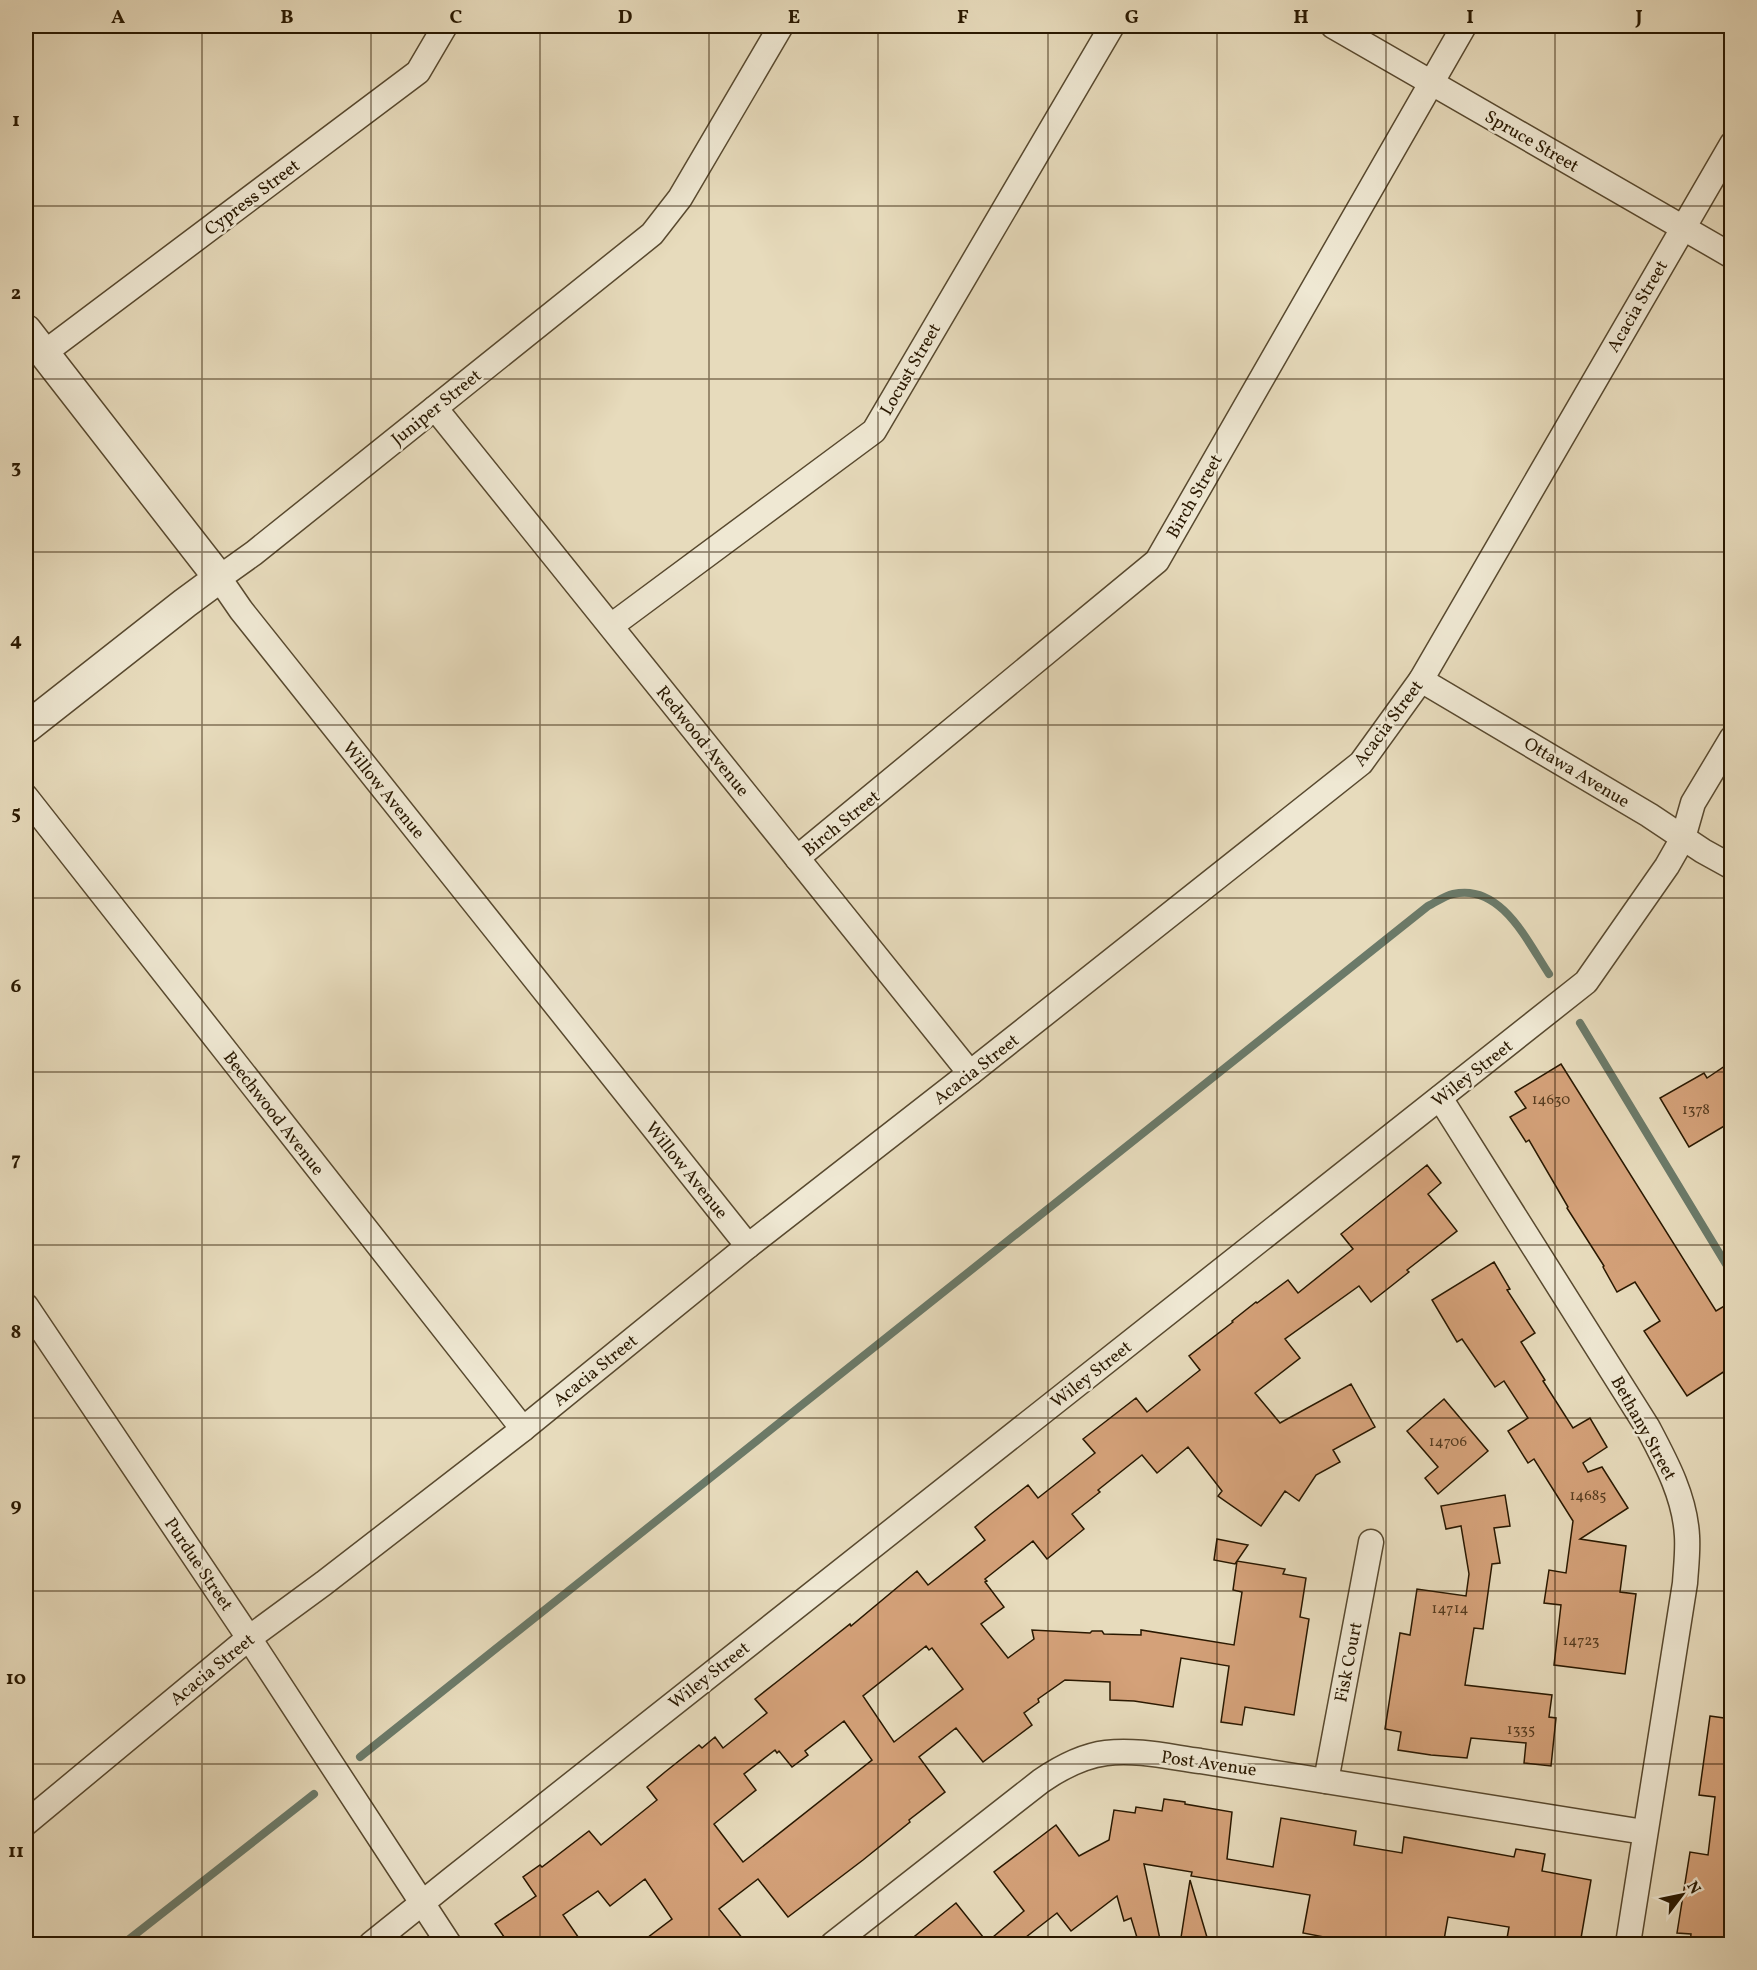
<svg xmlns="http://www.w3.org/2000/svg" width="1757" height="1970" font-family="Vollkorn,serif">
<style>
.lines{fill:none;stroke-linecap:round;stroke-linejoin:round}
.stream{stroke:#6b7a69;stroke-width:8}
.building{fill:#d4a179;stroke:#291800;stroke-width:1.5;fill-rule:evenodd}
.minor-casing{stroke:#58492f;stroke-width:27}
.tertiary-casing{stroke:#58492f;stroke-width:33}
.minor{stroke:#efe8d3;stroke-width:24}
.tertiary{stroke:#efe8d3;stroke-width:30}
.grid{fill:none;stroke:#291800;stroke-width:1.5;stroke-opacity:0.55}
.labels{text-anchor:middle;stroke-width:5;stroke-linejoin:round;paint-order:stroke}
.number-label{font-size:15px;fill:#543a1e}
.street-label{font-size:18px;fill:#291800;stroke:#efe8d3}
.neatline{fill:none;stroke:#291800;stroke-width:2}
.grid-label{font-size:20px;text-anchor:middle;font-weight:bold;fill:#291800}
</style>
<rect width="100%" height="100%" fill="#e7dbbc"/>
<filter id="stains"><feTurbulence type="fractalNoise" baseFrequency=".00333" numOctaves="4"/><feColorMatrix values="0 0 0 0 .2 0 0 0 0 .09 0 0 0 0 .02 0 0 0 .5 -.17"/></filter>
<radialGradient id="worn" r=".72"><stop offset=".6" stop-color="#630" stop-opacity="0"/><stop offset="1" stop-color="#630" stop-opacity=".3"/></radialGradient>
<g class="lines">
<g class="stream">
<path d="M 1580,1023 L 1732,1274"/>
<path d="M 360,1757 L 1428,906 C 1435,903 1444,896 1453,894 C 1501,883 1527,941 1549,974"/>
<path d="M 123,1944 L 314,1794"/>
</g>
</g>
<g class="building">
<path d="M 1731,1062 L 1731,1122 L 1689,1147 L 1660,1098 L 1704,1073 L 1707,1078 Z"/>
<path d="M 1561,1064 L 1716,1311 L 1731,1302 L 1731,1367 L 1687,1396 L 1644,1331 L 1660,1321 L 1635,1282 L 1617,1292 L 1603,1267 L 1604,1266 L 1567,1208 L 1568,1207 L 1529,1140 L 1526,1142 L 1510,1117 L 1526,1108 L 1515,1092 Z"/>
<path d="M 1427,1165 L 1441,1183 L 1428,1194 L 1457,1231 L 1407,1270 L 1409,1272 L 1371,1302 L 1359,1286 L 1285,1339 L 1300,1358 L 1255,1393 L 1280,1423 L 1351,1384 L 1375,1427 L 1333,1450 L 1340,1462 L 1316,1475 L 1299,1501 L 1285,1491 L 1261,1526 L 1218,1496 L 1222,1491 L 1188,1447 L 1157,1473 L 1142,1455 L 1098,1490 L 1100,1492 L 1072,1514 L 1084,1529 L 1047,1559 L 1033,1541 L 985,1579 L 987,1581 L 985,1582 L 1004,1607 L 981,1624 L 1008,1658 L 1034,1639 L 1032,1630 L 1090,1633 L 1092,1631 L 1102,1631 L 1104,1634 L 1141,1635 L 1141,1630 L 1234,1645 L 1242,1592 L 1233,1590 L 1237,1561 L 1285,1569 L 1283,1574 L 1306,1578 L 1300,1617 L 1309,1619 L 1294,1715 L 1245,1707 L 1242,1725 L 1221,1722 L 1229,1666 L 1181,1658 L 1173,1707 L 1134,1701 L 1110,1700 L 1110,1682 L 1065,1680 L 1038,1699 L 1039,1702 L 1024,1713 L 1032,1725 L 983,1762 L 956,1728 L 919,1757 L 945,1792 L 909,1820 L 910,1822 L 863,1860 L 788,1917 L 758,1879 L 719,1909 L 747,1944 L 639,1944 L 672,1919 L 645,1879 L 610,1906 L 598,1891 L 563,1915 L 583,1944 L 509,1944 L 495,1924 L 536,1896 L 523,1877 L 540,1865 L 542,1867 L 589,1831 L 601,1845 L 657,1800 L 647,1787 L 665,1772 L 699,1745 L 702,1748 L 715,1737 L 723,1748 L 767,1713 L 755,1699 L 783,1677 L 850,1624 L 851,1626 L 917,1571 L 928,1585 L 985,1540 L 975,1527 L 991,1514 L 1028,1485 L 1038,1498 L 1095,1453 L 1083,1439 L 1136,1398 L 1147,1412 L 1200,1370 L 1189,1356 L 1233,1322 L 1232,1321 L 1256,1302 L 1257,1303 L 1288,1280 L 1298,1293 L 1353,1249 L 1341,1234 ZM 926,1646 L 929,1650 L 932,1648 L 963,1689 L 894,1742 L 863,1696 ZM 844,1721 L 872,1760 L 743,1862 L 714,1824 L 756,1790 L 744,1774 L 775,1750 L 777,1753 L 779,1751 L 792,1767 L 808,1755 L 805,1751 Z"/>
<path d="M 1494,1262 L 1510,1289 L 1507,1290 L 1535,1333 L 1521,1342 L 1545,1380 L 1543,1381 L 1573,1428 L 1590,1418 L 1607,1447 L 1583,1463 L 1588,1472 L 1602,1467 L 1628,1508 L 1580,1539 L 1626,1546 L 1620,1592 L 1636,1594 L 1625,1674 L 1554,1665 L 1561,1605 L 1544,1603 L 1549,1570 L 1566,1573 L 1573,1521 L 1534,1459 L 1528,1463 L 1508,1431 L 1528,1418 L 1504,1381 L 1495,1387 L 1462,1339 L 1457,1342 L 1432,1300 Z"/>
<path d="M 1444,1399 L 1488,1451 L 1438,1494 L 1425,1478 L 1438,1467 L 1407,1431 Z"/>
<path d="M 1505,1495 L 1510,1526 L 1494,1528 L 1500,1563 L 1492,1564 L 1483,1629 L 1474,1628 L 1465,1685 L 1552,1695 L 1549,1717 L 1556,1718 L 1551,1766 L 1524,1763 L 1526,1743 L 1471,1738 L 1467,1758 L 1431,1755 L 1398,1750 L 1401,1732 L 1385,1729 L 1400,1633 L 1410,1635 L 1417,1589 L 1466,1596 L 1469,1574 L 1461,1526 L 1446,1529 L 1441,1506 Z"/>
<path d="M 1217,1539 L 1248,1545 L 1235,1564 L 1214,1560 Z"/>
<path d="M 1710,1716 L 1731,1719 L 1731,1944 L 1690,1944 L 1691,1934 L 1677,1933 L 1690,1852 L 1708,1855 L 1715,1797 L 1699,1795 Z"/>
<path d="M 1164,1799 L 1185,1802 L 1185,1804 L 1232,1812 L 1227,1859 L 1273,1867 L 1281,1818 L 1356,1831 L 1354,1845 L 1402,1853 L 1404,1837 L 1514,1857 L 1516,1849 L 1545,1854 L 1542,1871 L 1591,1880 L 1580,1944 L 1506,1944 L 1509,1927 L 1448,1917 L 1444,1940 L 1425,1937 L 1424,1944 L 1339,1944 L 1340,1940 L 1303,1933 L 1310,1895 L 1191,1876 L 1192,1872 L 1144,1864 L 1161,1944 L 1139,1944 L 1131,1918 L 1124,1921 L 1117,1896 L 1071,1931 L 1057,1913 L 1017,1944 L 905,1944 L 956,1903 L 987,1942 L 1024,1911 L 994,1872 L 1056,1825 L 1079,1856 L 1109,1840 L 1114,1810 L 1135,1813 L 1136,1807 L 1162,1811 Z"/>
<path d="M 1190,1880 L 1209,1944 L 1180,1944 Z"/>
</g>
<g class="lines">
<defs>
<g id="minor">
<path d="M 1333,26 L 1732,256"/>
<path d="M 44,353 L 418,72 L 445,26"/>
<path d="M 435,408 L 970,1073"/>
<path d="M 611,626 L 874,431 L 1112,26"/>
<path d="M 1421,680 L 1649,815 L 1703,851 L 1732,867"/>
<path d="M 26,797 L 523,1429"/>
<path d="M 797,858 L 1157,561 L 1464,26"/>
<path d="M 1440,1098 L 1648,1428 C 1666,1462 1685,1497 1687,1536 C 1688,1552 1686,1567 1685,1583 L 1628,1944"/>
<path d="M 748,1246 L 241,610 L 219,578 L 254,553 L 652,234 L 680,198 L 781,26"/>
<path d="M 26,1306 L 249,1638 L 449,1944"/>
<path d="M 1326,1781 L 1371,1542"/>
<path d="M 26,1823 L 249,1638 L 324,1583 L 523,1429 L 748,1246 L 970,1073 L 1361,763 L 1421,680 L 1732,144"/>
<path d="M 371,1944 L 452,1879 L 1586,982 L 1667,866 L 1683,838 L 1693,803 L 1732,738"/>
<path d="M 833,1944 L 1041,1781 C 1060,1768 1082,1756 1106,1753 C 1136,1749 1170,1757 1200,1761 L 1644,1832"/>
</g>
<path id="tertiary" d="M 26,330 L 219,578 L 185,603 L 26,728"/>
</defs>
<use href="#minor" class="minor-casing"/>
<use href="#tertiary" class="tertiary-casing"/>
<use href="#minor" class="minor"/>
<use href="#tertiary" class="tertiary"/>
</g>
<path class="grid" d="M 202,26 L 202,1944M 371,26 L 371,1944M 540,26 L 540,1944M 709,26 L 709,1944M 878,26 L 878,1944M 1048,26 L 1048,1944M 1217,26 L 1217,1944M 1386,26 L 1386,1944M 1555,26 L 1555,1944M 26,206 L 1732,206M 26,379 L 1732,379M 26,552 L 1732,552M 26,725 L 1732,725M 26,898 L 1732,898M 26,1072 L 1732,1072M 26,1245 L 1732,1245M 26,1418 L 1732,1418M 26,1591 L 1732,1591M 26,1764 L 1732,1764"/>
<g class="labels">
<g class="number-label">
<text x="1551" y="1104">14630</text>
<text x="1696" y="1114">1378</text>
<text x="1448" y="1446">14706</text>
<text x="1588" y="1500">14685</text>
<text x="1450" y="1613">14714</text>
<text x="1581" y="1645">14723</text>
<text x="1521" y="1734">1335</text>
</g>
<g class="street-label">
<text transform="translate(1532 141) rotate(30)" y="6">Spruce Street</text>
<text transform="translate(252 197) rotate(-37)" y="6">Cypress Street</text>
<text transform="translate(1637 306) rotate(-60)" y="6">Acacia Street</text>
<text transform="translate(910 369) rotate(-60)" y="6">Locust Street</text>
<text transform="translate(436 407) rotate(-39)" y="6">Juniper Street</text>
<text transform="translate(1194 496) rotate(-60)" y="6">Birch Street</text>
<text transform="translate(1388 723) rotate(-53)" y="6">Acacia Street</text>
<text transform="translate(703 741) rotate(51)" y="6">Redwood Avenue</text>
<text transform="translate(1577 772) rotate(31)" y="6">Ottawa Avenue</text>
<text transform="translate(384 790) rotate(51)" y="6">Willow Avenue</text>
<text transform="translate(841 823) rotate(-39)" y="6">Birch Street</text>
<text transform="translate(976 1069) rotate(-38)" y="6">Acacia Street</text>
<text transform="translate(1472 1073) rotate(-38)" y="6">Wiley Street</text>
<text transform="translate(274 1113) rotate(52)" y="6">Beechwood Avenue</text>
<text transform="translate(687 1170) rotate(51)" y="6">Willow Avenue</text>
<text transform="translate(595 1370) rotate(-39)" y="6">Acacia Street</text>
<text transform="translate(1091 1374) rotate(-38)" y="6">Wiley Street</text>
<text transform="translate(1644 1428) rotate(61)" y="6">Bethany Street</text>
<text transform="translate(199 1564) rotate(56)" y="6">Purdue Street</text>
<text transform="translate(1348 1662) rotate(-79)" y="6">Fisk Court</text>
<text transform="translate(212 1669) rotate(-39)" y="6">Acacia Street</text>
<text transform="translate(709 1675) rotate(-38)" y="6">Wiley Street</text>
<text transform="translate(1209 1763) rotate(8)" y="6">Post Avenue</text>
</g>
</g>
<rect width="1757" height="1970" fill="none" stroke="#e7dbbc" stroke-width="66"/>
<g transform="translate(1682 1895) rotate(58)" stroke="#efe8d3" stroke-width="4.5" paint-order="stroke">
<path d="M0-4.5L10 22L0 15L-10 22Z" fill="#291800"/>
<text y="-9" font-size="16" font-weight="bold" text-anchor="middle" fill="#291800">N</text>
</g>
<rect x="33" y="33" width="1691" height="1904" class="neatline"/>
<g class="grid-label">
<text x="118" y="23">A</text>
<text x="287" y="23">B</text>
<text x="456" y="23">C</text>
<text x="625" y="23">D</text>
<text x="794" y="23">E</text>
<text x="963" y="23">F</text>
<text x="1132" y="23">G</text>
<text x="1301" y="23">H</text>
<text x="1470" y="23">I</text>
<text x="1639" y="23">J</text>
<text x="16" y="126">1</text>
<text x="16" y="299">2</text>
<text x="16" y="473">3</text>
<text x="16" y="646">4</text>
<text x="16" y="819">5</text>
<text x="16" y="992">6</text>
<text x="16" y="1165">7</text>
<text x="16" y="1338">8</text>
<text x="16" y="1511">9</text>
<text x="16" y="1684">10</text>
<text x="16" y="1857">11</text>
</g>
<rect width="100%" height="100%" filter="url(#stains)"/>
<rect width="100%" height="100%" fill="url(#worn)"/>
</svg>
